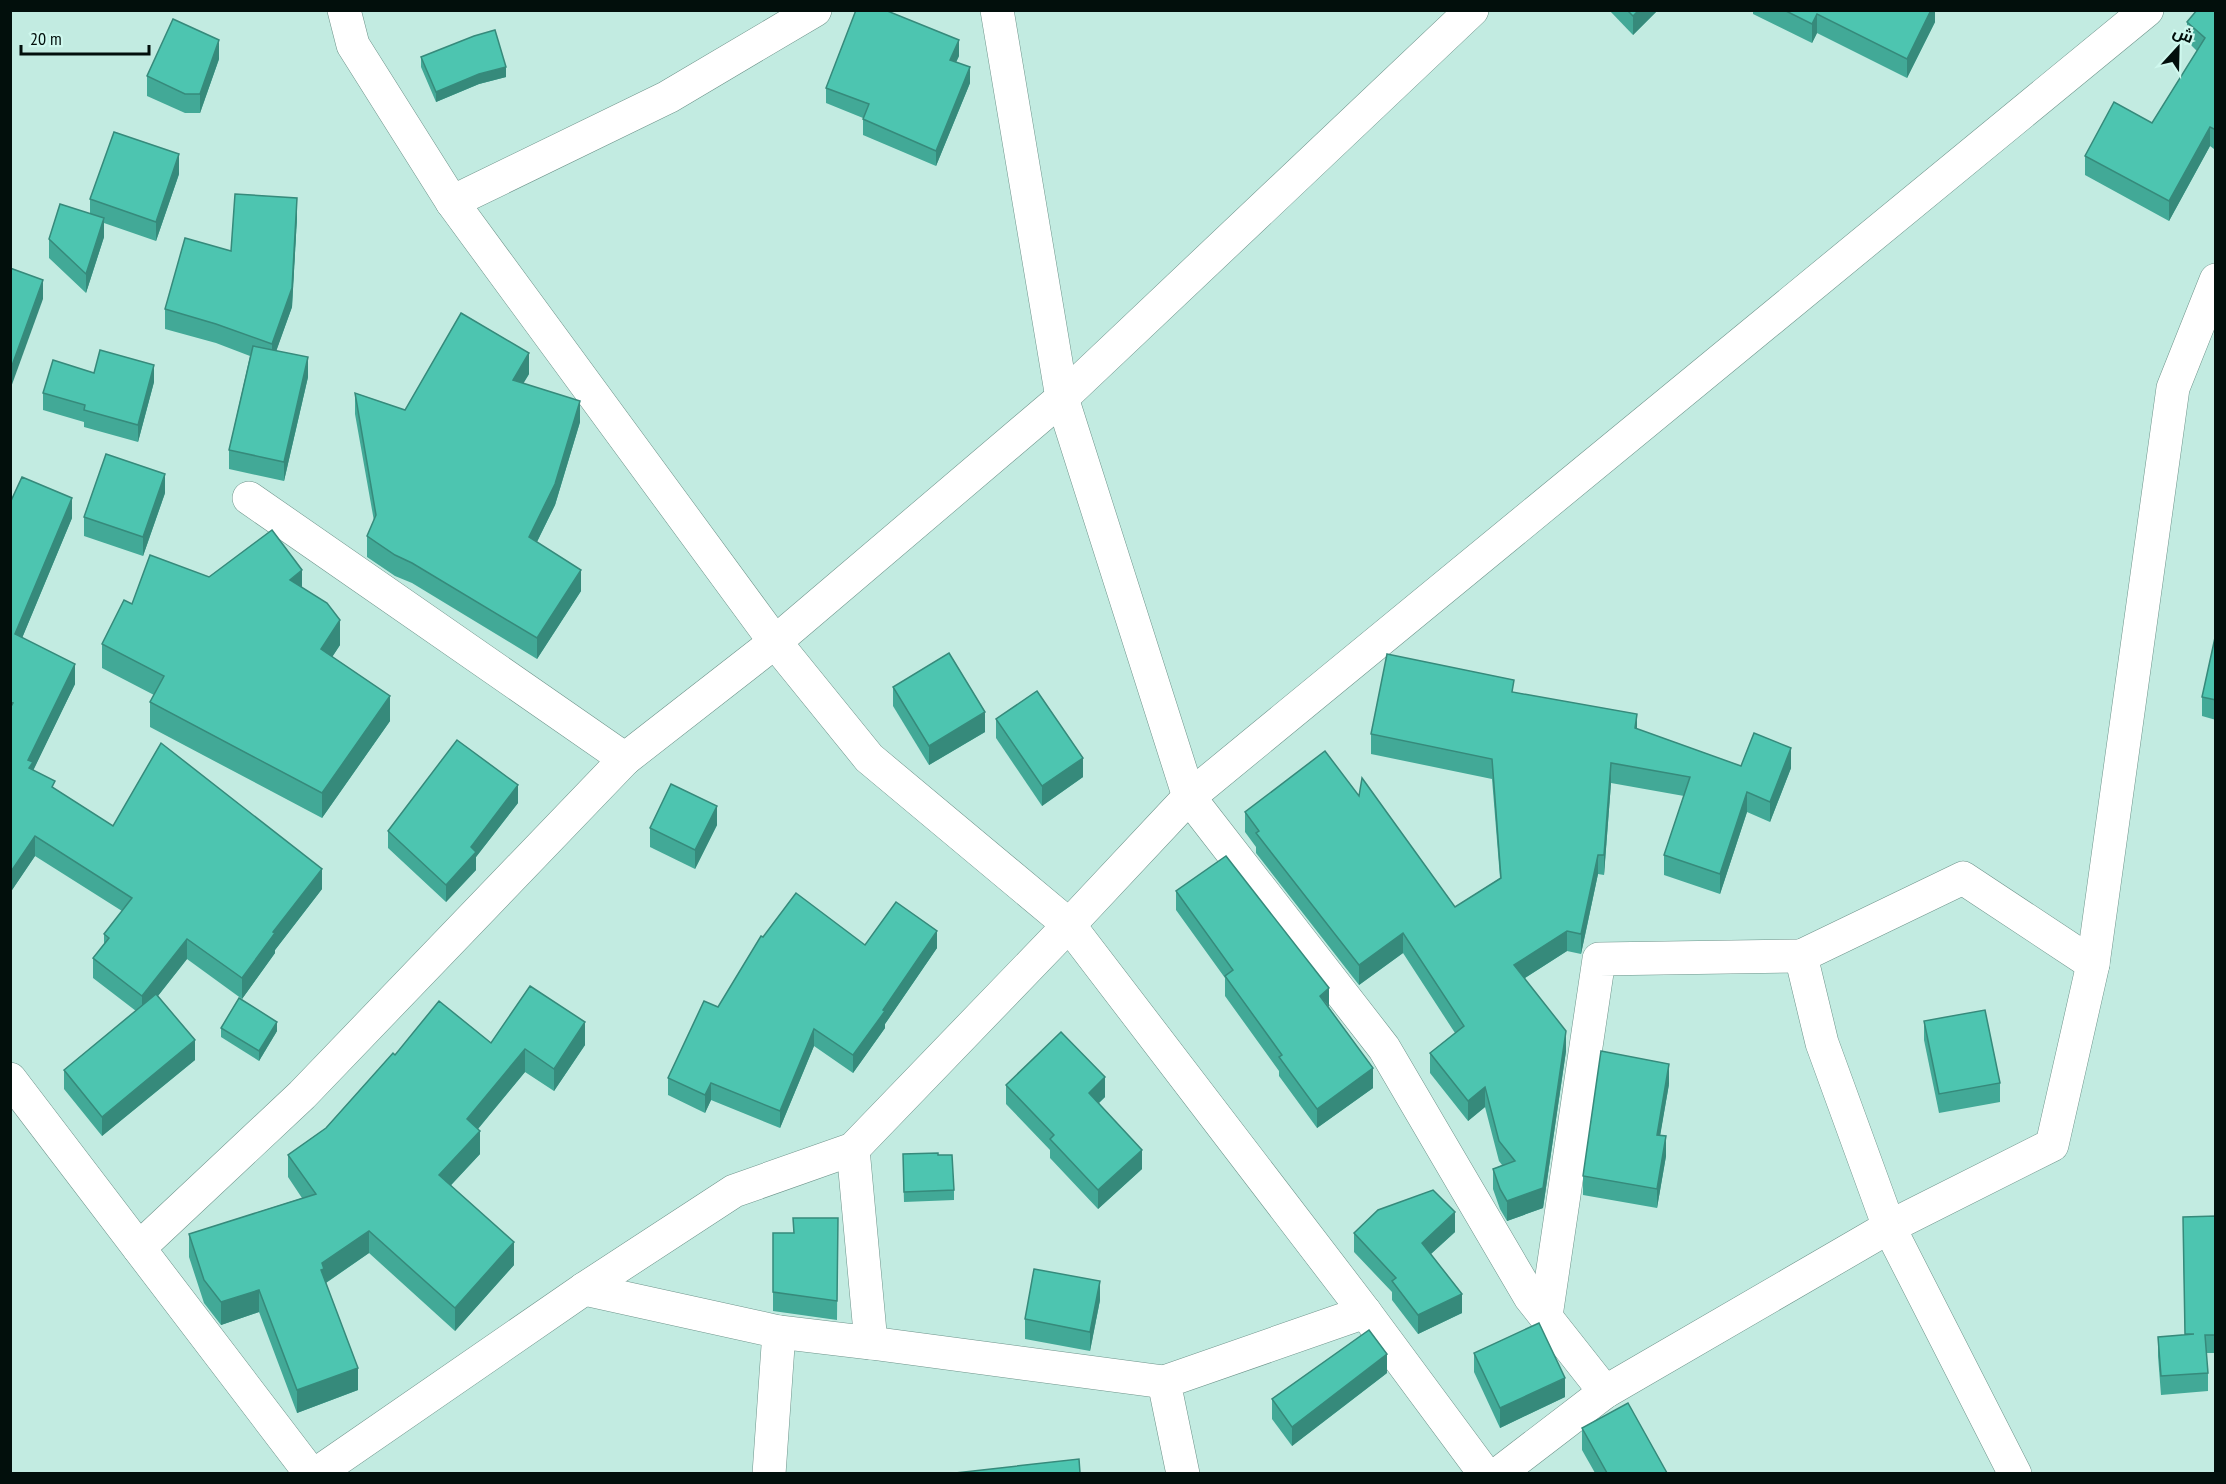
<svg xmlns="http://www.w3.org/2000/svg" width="2226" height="1484" font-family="'PT Sans Narrow',Cairo,sans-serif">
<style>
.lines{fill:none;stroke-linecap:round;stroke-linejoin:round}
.street-casing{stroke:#6e948b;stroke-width:34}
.street{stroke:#fff;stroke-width:33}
.wall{fill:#42a997}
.shaded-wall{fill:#368a7b}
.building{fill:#4dc5b0;stroke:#368a7b;stroke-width:1.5}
</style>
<rect width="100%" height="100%" fill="#c2ebe1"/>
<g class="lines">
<defs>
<g id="street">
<path d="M 344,10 L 353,45 L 452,202 L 775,642 L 869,758 L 1069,925 L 1365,1312 L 1485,1474"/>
<path d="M 997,10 L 1062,398 L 1189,797 L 1384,1048 L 1530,1297 L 1605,1392"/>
<path d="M 452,202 L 668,97 L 815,10"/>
<path d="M 249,498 L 625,759 L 775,642 L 1062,398 L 1472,10"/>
<path d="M 10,1079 L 311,1474"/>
<path d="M 139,1248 L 302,1095 L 625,759"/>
<path d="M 584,1289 L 779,1332 L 769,1474"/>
<path d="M 1546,1316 L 1599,959 L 1801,956"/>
<path d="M 779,1332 L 871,1343 L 853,1149"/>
<path d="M 871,1343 L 1164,1382"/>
<path d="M 316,1474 L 584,1289 L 734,1191 L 853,1149 L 1069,925 L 1189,797 L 2147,10"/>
<path d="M 1183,1474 L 1164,1382 L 1365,1312"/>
<path d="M 1498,1474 L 1605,1392 L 1889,1227 L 2052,1145 L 2093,964 L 2173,388 L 2216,280"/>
<path d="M 2015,1474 L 1889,1227 L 1822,1043 L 1801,956 L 1963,878 L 2093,964"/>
</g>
</defs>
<use href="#street" class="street-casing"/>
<use href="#street" class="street"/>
</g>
<g class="wall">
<path d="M 1609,10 L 1658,10 L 1633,35 Z"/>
<path d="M 1753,10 L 1935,10 L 1935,22 L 1907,78 L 1817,33 L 1812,43 L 1753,14 Z"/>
<path d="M 2216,10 L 2214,149 L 2210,146 L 2169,221 L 2085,175 L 2085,156 L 2152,123 L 2197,51 L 2187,41 L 2187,22 Z"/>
<path d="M 959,56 L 956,62 L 970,83 L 936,166 L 863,135 L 863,118 L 826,103 L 826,88 Z"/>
<path d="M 421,57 L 506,77 L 479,84 L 436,102 L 421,67 Z"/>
<path d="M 219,59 L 200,113 L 185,113 L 147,96 L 147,76 Z"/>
<path d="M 179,174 L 156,241 L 104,223 L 104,237 L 86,293 L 49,258 L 49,239 L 90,213 L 90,199 Z"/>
<path d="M 297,217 L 292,307 L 276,351 L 308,377 L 284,481 L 229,469 L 229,450 L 250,356 L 216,343 L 165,329 L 165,309 L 231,251 Z"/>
<path d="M 94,373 L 154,382 L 138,442 L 84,427 L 84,422 L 43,410 L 43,393 Z"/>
<path d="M 529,374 L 523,383 L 580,422 L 555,505 L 537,542 L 581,591 L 537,659 L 412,583 L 395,576 L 367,557 L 367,536 L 374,521 L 355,414 L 355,393 L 405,410 Z"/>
<path d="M 165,493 L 143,556 L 84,536 L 84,517 Z"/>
<path d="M 10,503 L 72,518 L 22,638 L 75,684 L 33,770 L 55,789 L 113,826 L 322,889 L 275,950 L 275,953 L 242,999 L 187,959 L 158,996 L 195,1060 L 102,1136 L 64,1089 L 64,1070 L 136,1011 L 93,978 L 93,958 L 104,944 L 104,934 L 122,911 L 35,856 L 10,893 Z"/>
<path d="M 209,577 L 302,588 L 340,645 L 332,657 L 390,721 L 322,818 L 150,727 L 150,702 L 154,695 L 102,668 L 102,644 L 132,604 Z"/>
<path d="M 2216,633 L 2216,720 L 2202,716 L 2202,697 Z"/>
<path d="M 893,687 L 985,732 L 929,765 L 893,706 Z"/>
<path d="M 1514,692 L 1637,729 L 1741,766 L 1791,768 L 1770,822 L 1747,812 L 1720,894 L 1664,875 L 1664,855 L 1684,796 L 1611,783 L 1604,875 L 1598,874 L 1581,954 L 1567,951 L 1525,978 L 1566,1051 L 1543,1208 L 1507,1221 L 1500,1209 L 1493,1189 L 1493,1169 L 1502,1165 L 1499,1161 L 1485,1107 L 1468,1121 L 1430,1073 L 1430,1053 L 1455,1033 L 1403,953 L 1359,985 L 1256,853 L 1256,847 L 1245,832 L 1245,812 L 1359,796 L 1455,907 L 1500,878 L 1492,779 L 1371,754 L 1371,734 Z"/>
<path d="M 996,719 L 1083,777 L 1042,806 L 996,738 Z"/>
<path d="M 518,803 L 476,857 L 476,870 L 446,902 L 388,848 L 388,831 Z"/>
<path d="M 717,825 L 695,869 L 650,847 L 650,828 Z"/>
<path d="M 1176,891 L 1329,1007 L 1373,1088 L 1317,1128 L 1279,1076 L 1279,1071 L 1225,996 L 1225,978 L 1176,910 Z"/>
<path d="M 763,937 L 865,945 L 937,948 L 885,1024 L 885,1028 L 853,1073 L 814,1046 L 780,1128 L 711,1100 L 705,1113 L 668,1095 L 668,1078 L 718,1007 Z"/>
<path d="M 1924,1021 L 2000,1083 L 2000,1102 L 1939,1113 L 1924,1040 Z"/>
<path d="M 221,1028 L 277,1031 L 259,1061 L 221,1037 Z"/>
<path d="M 491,1043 L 585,1045 L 554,1091 L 525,1072 L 478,1129 L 480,1154 L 451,1185 L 514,1265 L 455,1331 L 369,1253 L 326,1283 L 358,1390 L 297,1413 L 259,1312 L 221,1325 L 204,1303 L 189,1257 L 189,1234 L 302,1198 L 288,1177 L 288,1155 L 326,1128 L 395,1055 Z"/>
<path d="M 1669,1084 L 1660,1135 L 1666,1156 L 1657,1208 L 1583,1195 L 1583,1176 Z"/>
<path d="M 1006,1085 L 1105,1097 L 1099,1103 L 1142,1169 L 1098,1209 L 1050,1158 L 1050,1150 L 1006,1104 Z"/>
<path d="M 938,1155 L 954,1190 L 954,1200 L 904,1202 L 903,1164 Z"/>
<path d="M 2216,1216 L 2216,1353 L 2206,1353 L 2208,1373 L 2208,1391 L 2161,1395 L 2158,1356 L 2158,1337 L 2185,1335 L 2183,1235 Z"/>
<path d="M 838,1218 L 837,1320 L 773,1311 L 773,1233 L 793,1233 Z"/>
<path d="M 1455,1232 L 1431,1254 L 1462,1313 L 1418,1334 L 1392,1300 L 1392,1292 L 1354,1252 L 1354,1233 Z"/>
<path d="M 1100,1300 L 1090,1351 L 1025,1339 L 1025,1319 Z"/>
<path d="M 1474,1353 L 1565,1397 L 1500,1428 L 1474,1372 Z"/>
<path d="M 1387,1373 L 1292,1446 L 1272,1419 L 1272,1399 Z"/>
<path d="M 1582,1428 L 1667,1473 L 1595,1473 L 1582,1450 Z"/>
</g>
<g class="shaded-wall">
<path d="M 1639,10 L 1658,10 L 1633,35 L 1633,16 Z"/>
<path d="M 1931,10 L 1935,10 L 1935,22 L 1907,78 L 1907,59 Z"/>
<path d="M 1817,14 L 1817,33 L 1812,43 L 1812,24 Z"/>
<path d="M 219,40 L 219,59 L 200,113 L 200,94 Z"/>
<path d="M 959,40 L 959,56 L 950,75 L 950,60 Z"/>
<path d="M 506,67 L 506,77 L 479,84 L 436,102 L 436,92 L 479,74 Z"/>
<path d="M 970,67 L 970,83 L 936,166 L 936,151 Z"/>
<path d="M 2210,127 L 2210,146 L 2169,221 L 2169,201 Z"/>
<path d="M 2216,127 L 2216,146 L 2214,149 L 2214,129 Z"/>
<path d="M 179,154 L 179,174 L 156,241 L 156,222 Z"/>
<path d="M 297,198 L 297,217 L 292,307 L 272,363 L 272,344 Z"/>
<path d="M 104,218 L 104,237 L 86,293 L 86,274 Z"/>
<path d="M 43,280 L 43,299 L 10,390 L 10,371 Z"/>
<path d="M 529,353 L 529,374 L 513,401 L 513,380 Z"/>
<path d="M 308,357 L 308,377 L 284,481 L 284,462 Z"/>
<path d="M 154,365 L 154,382 L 138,442 L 138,425 Z"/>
<path d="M 580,401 L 580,422 L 555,505 L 529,558 L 529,537 Z"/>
<path d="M 165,474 L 165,493 L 143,556 L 143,537 Z"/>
<path d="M 72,498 L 72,518 L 15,655 L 15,634 Z"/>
<path d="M 302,570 L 302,595 L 290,580 Z"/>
<path d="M 581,570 L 581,591 L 537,659 L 537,638 Z"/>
<path d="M 340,620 L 340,645 L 321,674 L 321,649 Z"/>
<path d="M 75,664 L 75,684 L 33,771 L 33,782 L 28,760 Z"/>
<path d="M 390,696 L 390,721 L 322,818 L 322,793 Z"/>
<path d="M 985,712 L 985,732 L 929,765 L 929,746 Z"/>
<path d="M 1637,714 L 1637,734 L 1635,728 Z"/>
<path d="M 1791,748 L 1791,768 L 1770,822 L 1770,802 Z"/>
<path d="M 1083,758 L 1083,777 L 1042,806 L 1042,786 Z"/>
<path d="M 1611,763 L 1611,783 L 1604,875 L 1604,855 Z"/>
<path d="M 518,785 L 518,803 L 476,857 L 476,870 L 446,902 L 446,885 L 471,847 Z"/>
<path d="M 1747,792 L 1747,812 L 1720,894 L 1720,874 Z"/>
<path d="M 717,806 L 717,825 L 695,869 L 695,850 Z"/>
<path d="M 35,836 L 35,856 L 10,893 L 10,873 Z"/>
<path d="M 1598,855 L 1598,874 L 1581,954 L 1581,934 Z"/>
<path d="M 322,869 L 322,889 L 275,950 L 275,953 L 242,999 L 242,978 L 273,932 Z"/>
<path d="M 937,931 L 937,948 L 885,1024 L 885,1028 L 853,1073 L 853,1055 L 883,1010 Z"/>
<path d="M 1567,931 L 1567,951 L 1514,985 L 1514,965 Z"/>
<path d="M 1403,933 L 1403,953 L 1359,985 L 1359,965 Z"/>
<path d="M 187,939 L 187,959 L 142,1016 L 142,996 Z"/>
<path d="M 1329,988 L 1329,1007 L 1320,996 Z"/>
<path d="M 277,1022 L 277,1031 L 259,1061 L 259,1051 Z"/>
<path d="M 585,1022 L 585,1045 L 554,1091 L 554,1069 Z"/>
<path d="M 814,1029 L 814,1046 L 780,1128 L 780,1111 Z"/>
<path d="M 1566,1031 L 1566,1051 L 1543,1208 L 1507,1221 L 1507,1201 Z"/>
<path d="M 195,1040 L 195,1060 L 102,1136 L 102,1117 Z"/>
<path d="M 525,1049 L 525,1072 L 467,1142 L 467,1119 Z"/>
<path d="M 1669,1064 L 1669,1084 L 1657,1154 L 1657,1135 Z"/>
<path d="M 1373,1068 L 1373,1088 L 1317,1128 L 1317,1109 Z"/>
<path d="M 1105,1077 L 1105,1097 L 1089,1112 L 1089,1093 Z"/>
<path d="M 711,1083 L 711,1100 L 705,1113 L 705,1095 Z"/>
<path d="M 1485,1087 L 1485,1107 L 1468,1121 L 1468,1101 Z"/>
<path d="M 480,1131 L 480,1154 L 439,1198 L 439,1175 Z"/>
<path d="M 1666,1136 L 1666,1156 L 1657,1208 L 1657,1189 Z"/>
<path d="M 1142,1150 L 1142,1169 L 1098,1209 L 1098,1190 Z"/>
<path d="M 1455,1212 L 1455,1232 L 1422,1262 L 1422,1243 Z"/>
<path d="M 369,1231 L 369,1253 L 324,1284 L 321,1293 L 322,1263 Z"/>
<path d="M 514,1242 L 514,1265 L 455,1331 L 455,1308 Z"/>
<path d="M 1100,1281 L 1100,1300 L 1090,1351 L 1090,1332 Z"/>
<path d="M 259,1290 L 259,1312 L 221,1325 L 221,1302 Z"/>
<path d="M 1462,1294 L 1462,1313 L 1418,1334 L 1418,1315 Z"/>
<path d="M 1387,1354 L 1387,1373 L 1292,1446 L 1292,1427 Z"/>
<path d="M 358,1368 L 358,1390 L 297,1413 L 297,1390 Z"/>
<path d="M 1565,1378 L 1565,1397 L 1500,1428 L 1500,1408 Z"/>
</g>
<g class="building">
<path d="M 856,10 L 885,10 L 959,40 L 950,60 L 970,67 L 936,151 L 863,119 L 869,104 L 826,88 Z"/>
<path d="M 1627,10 L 1639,10 L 1633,16 Z"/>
<path d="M 1784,10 L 1931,10 L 1907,59 L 1817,14 L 1812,24 Z"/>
<path d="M 2197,10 L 2216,10 L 2216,127 L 2214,129 L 2210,127 L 2169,201 L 2085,156 L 2114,102 L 2152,123 L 2205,38 L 2187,22 Z"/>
<path d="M 173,19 L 219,40 L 200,94 L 185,94 L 147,76 Z"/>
<path d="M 495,30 L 506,67 L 479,74 L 436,92 L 421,57 L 474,36 Z"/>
<path d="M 114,132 L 179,154 L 156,222 L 90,199 Z"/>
<path d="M 235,194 L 297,198 L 292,288 L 272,344 L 216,324 L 165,309 L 185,238 L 231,251 Z"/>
<path d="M 60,204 L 104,218 L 86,274 L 49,239 Z"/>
<path d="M 10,268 L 43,280 L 10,371 Z"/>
<path d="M 461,313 L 529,353 L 513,380 L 580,401 L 555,484 L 529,537 L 581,570 L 537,638 L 412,563 L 395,555 L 367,536 L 376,515 L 355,393 L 405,410 Z"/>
<path d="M 253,346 L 308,357 L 284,462 L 229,450 Z"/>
<path d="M 100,350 L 154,365 L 138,425 L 84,410 L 85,405 L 43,393 L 53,360 L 94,373 Z"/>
<path d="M 106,454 L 165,474 L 143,537 L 84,517 Z"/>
<path d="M 22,477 L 72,498 L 15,634 L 75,664 L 28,760 L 33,762 L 29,768 L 55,781 L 52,787 L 113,826 L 161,743 L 322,869 L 273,932 L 275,933 L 242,978 L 187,939 L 142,996 L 93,958 L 109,938 L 104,934 L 132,898 L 35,836 L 10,873 L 10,708 L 13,703 L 10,702 L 10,503 Z"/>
<path d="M 272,530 L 302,570 L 290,580 L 327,603 L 340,620 L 321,649 L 390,696 L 322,793 L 150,702 L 164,676 L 102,644 L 124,600 L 132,604 L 150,555 L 209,577 Z"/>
<path d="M 2216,633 L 2216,700 L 2202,697 Z"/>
<path d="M 949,653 L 985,712 L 929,746 L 893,687 Z"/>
<path d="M 1387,654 L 1514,680 L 1512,692 L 1637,714 L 1635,728 L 1741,766 L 1754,733 L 1791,748 L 1770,802 L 1747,792 L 1720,874 L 1664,855 L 1690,777 L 1611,763 L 1604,855 L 1598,855 L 1581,934 L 1567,931 L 1514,965 L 1566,1031 L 1543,1188 L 1507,1201 L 1500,1189 L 1493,1169 L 1515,1161 L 1499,1141 L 1485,1087 L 1468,1101 L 1430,1053 L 1464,1026 L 1403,933 L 1359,965 L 1256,833 L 1259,831 L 1245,812 L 1325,751 L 1359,796 L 1362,778 L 1455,907 L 1501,878 L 1492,759 L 1371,734 Z"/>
<path d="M 1037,691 L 1083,758 L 1042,786 L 996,719 Z"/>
<path d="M 457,740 L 518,785 L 471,847 L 476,852 L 446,885 L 388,831 Z"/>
<path d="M 671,784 L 717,806 L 695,850 L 650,828 Z"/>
<path d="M 1226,856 L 1329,988 L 1320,996 L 1373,1068 L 1317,1109 L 1279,1057 L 1282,1055 L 1225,976 L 1233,970 L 1176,891 Z"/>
<path d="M 796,893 L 865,945 L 896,902 L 937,931 L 883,1010 L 885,1011 L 853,1055 L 814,1029 L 780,1111 L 711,1083 L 705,1095 L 668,1078 L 704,1001 L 718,1007 L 761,936 L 763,937 Z"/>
<path d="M 530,986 L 585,1022 L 554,1069 L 525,1049 L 467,1119 L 480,1131 L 439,1175 L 514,1242 L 455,1308 L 369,1231 L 322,1263 L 324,1269 L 321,1270 L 358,1368 L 297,1390 L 259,1290 L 221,1302 L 204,1280 L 189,1234 L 316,1194 L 288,1155 L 326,1128 L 393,1053 L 395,1055 L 439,1001 L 491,1043 Z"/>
<path d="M 156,994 L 195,1040 L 102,1117 L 64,1070 Z"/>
<path d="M 239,998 L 277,1022 L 259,1051 L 221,1028 Z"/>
<path d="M 1985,1010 L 2000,1083 L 1939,1094 L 1924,1021 Z"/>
<path d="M 1061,1032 L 1105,1077 L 1089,1093 L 1142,1150 L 1098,1190 L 1050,1139 L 1054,1135 L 1006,1085 Z"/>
<path d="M 1601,1051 L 1669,1064 L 1657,1135 L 1666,1136 L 1657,1189 L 1583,1176 Z"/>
<path d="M 938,1153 L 938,1155 L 952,1155 L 954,1190 L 904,1192 L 903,1154 Z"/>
<path d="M 1433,1190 L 1455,1212 L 1422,1243 L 1462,1294 L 1418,1315 L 1392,1281 L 1396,1278 L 1354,1233 L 1378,1210 Z"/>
<path d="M 2216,1216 L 2216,1335 L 2205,1335 L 2208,1373 L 2161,1376 L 2158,1337 L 2194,1334 L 2185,1334 L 2183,1217 Z"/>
<path d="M 793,1218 L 838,1218 L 837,1301 L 773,1292 L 773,1233 L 794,1233 Z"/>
<path d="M 1034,1269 L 1100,1281 L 1090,1332 L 1025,1319 Z"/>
<path d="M 1539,1323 L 1565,1378 L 1500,1408 L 1474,1353 Z"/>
<path d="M 1369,1330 L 1387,1354 L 1292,1427 L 1272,1399 Z"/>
<path d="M 1628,1403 L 1667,1473 L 1606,1473 L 1607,1473 L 1582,1428 Z"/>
<path d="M 1079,1459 L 1080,1473 L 955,1473 Z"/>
</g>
<rect width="2226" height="1484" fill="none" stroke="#020f0c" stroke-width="24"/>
<g transform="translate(2178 48) rotate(22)" stroke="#cff8ee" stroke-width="4.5" paint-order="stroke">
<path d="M0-4.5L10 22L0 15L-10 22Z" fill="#020f0c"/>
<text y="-9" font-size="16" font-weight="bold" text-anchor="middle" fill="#020f0c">ش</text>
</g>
<path d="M21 45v9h128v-9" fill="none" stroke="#020f0c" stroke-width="3"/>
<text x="30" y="45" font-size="18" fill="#020f0c" stroke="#cff8ee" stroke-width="4.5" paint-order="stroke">20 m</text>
</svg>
